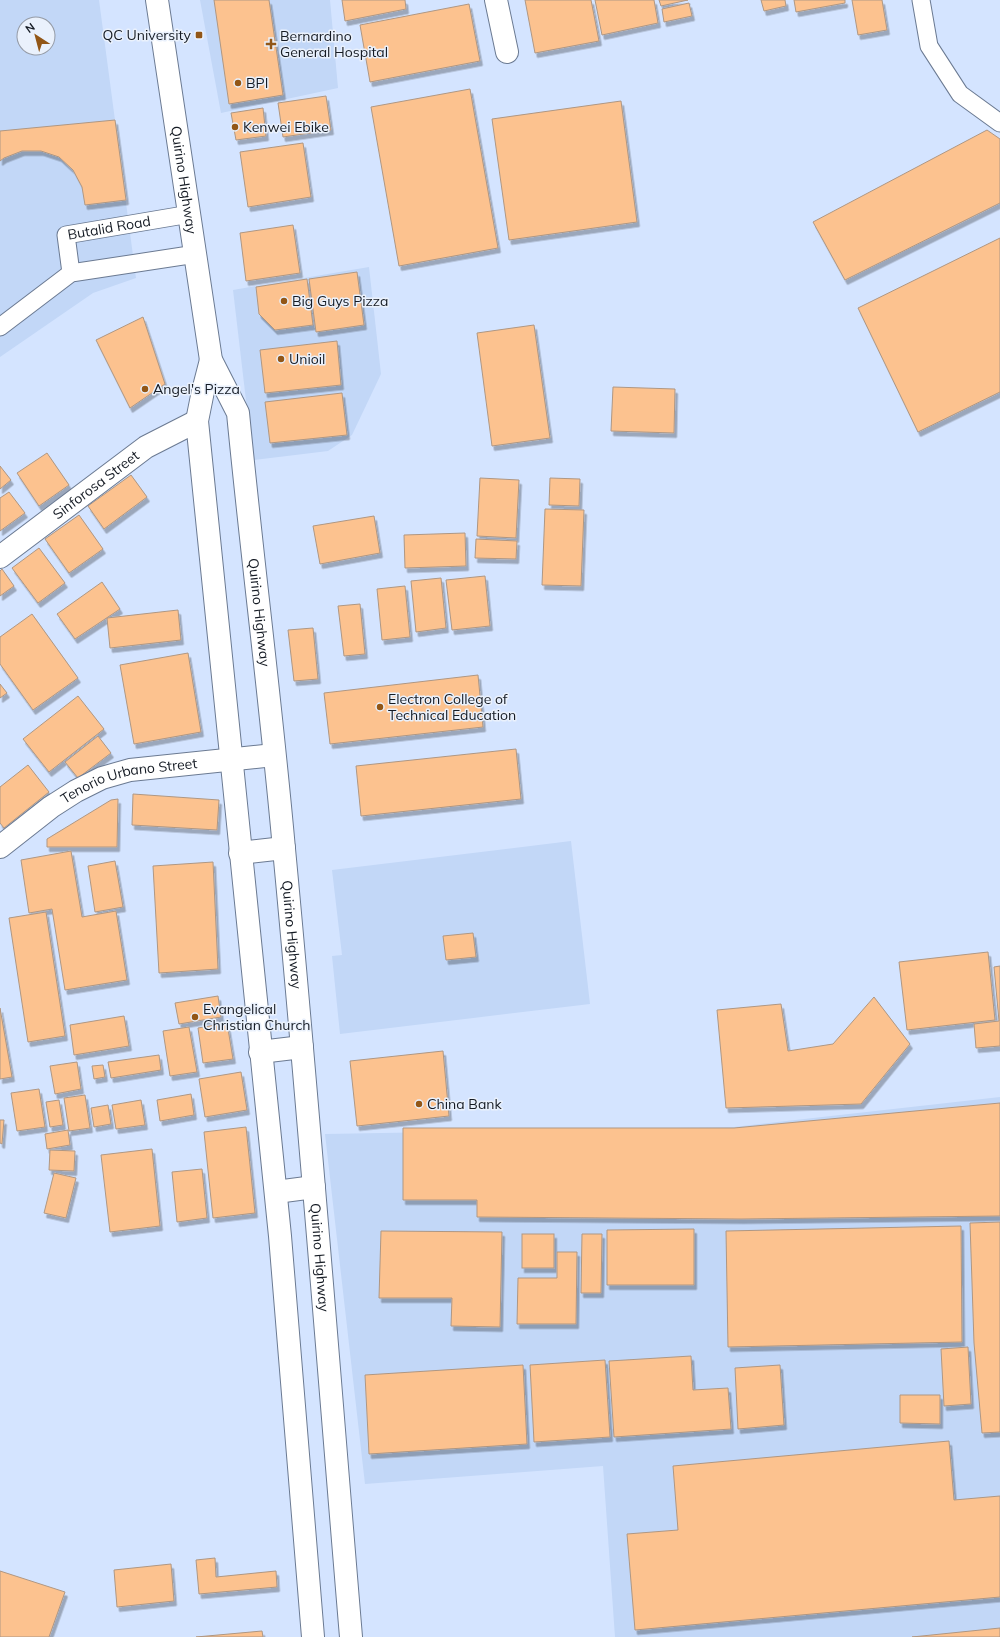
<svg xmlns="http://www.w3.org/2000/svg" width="1000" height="1637" font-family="Mulish,sans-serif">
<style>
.built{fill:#c2d7f7;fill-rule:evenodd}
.building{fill:#fcc28f;stroke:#af9783;filter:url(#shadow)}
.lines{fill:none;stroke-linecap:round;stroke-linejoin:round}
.lane-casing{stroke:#6b7a92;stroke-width:19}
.street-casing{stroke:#6b7a92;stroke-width:24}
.primary-casing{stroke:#6b7a92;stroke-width:24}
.lane{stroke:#fff;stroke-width:17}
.street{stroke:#fff;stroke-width:22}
.primary{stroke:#fff;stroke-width:22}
.poi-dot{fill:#925616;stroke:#eaf1fc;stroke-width:1.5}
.labels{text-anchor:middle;stroke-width:3;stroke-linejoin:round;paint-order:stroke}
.poi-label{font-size:14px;fill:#151b24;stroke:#eaf1fc;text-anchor:start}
.street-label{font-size:14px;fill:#151b24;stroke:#eaf1fc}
</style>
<defs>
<filter id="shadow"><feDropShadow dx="2.5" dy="4.5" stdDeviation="0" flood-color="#0004"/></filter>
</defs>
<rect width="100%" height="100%" fill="#d4e4ff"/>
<g class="built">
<path d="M 0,0 L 99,0 L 136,278 L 93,293 L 0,357 ZM 24,24 L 48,24 L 48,48 L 24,48 Z"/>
<path d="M 200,0 L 330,0 L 338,88 L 221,113 Z"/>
<path d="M 369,267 L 381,374 L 352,435 L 328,451 L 253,460 L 233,290 Z"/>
<path d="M 571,841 L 590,1004 L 340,1034 L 332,956 L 342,955 L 332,870 Z"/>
<path d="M 1000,1097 L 1000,1637 L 615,1637 L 603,1466 L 365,1484 L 325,1134 L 734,1127 Z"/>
</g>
<g class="building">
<path d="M 214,0 L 269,0 L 283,95 L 229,104 Z"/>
<path d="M 342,0 L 405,0 L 406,9 L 345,21 Z"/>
<path d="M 525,0 L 591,0 L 599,41 L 535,53 Z"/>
<path d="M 595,0 L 654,0 L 658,23 L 602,35 Z"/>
<path d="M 659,0 L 688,0 L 661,6 Z"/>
<path d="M 761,0 L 785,0 L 786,6 L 764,11 Z"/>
<path d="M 794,0 L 845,0 L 845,3 L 796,12 Z"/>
<path d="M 852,0 L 882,0 L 887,30 L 858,35 Z"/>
<path d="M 689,3 L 692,16 L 664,22 L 662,9 Z"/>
<path d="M 469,4 L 480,61 L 370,82 L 360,25 Z"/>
<path d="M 470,89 L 498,248 L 399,266 L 371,107 Z"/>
<path d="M 326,96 L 331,130 L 283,137 L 278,103 Z"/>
<path d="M 621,101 L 637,222 L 509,240 L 492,119 Z"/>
<path d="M 263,108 L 266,136 L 236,140 L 231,113 Z"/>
<path d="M 115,120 L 126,200 L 85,205 L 82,187 L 73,170 L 59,157 L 41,151 L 22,151 L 4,158 L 0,161 L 0,131 Z"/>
<path d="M 987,130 L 1000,139 L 1000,203 L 845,280 L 813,222 Z"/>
<path d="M 303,143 L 311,197 L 248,207 L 240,152 Z"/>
<path d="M 293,225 L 300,273 L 246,281 L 240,233 Z"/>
<path d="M 1000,238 L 1000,392 L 918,432 L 858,308 Z"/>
<path d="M 357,272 L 364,325 L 316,332 L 309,279 Z"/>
<path d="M 307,279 L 313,325 L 275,330 L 259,314 L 256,287 Z"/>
<path d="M 143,317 L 165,384 L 130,408 L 96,340 Z"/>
<path d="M 534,325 L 550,438 L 492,446 L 477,333 Z"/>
<path d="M 337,341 L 341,385 L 265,393 L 260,350 Z"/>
<path d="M 613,387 L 675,389 L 674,433 L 611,431 Z"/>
<path d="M 342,393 L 347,435 L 270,443 L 265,402 Z"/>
<path d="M 47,453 L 69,485 L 39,506 L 17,473 Z"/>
<path d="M 0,466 L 11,480 L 0,489 Z"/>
<path d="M 131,475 L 147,497 L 104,529 L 88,506 Z"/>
<path d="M 480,478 L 519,480 L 516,538 L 477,536 Z"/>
<path d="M 550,478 L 580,479 L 579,506 L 549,505 Z"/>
<path d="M 9,492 L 25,513 L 0,531 L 0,498 Z"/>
<path d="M 545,509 L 584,510 L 581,586 L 542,585 Z"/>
<path d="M 79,515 L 103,549 L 69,573 L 45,539 Z"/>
<path d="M 374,516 L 380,553 L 320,564 L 313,526 Z"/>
<path d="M 465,533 L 466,566 L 405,568 L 404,535 Z"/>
<path d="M 476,539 L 517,541 L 516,559 L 475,558 Z"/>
<path d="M 39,548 L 65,583 L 38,603 L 12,568 Z"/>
<path d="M 2,569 L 14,586 L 0,596 L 0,571 Z"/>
<path d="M 485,576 L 490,626 L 452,630 L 446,580 Z"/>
<path d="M 441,578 L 446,628 L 416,632 L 411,581 Z"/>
<path d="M 102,582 L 120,609 L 75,639 L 57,614 Z"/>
<path d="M 405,586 L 410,637 L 382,640 L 377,589 Z"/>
<path d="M 360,604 L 365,654 L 344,656 L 338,606 Z"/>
<path d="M 178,610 L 181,640 L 110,648 L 107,618 Z"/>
<path d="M 32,614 L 78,678 L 33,710 L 0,664 L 0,637 Z"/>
<path d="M 313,628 L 318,679 L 294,681 L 288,630 Z"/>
<path d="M 188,653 L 201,732 L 134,744 L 120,665 Z"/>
<path d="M 478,675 L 483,727 L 330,744 L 324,693 Z"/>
<path d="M 0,684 L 7,693 L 0,698 Z"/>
<path d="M 78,696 L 104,729 L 49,772 L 23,739 Z"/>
<path d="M 98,736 L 111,753 L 78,778 L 65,762 Z"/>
<path d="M 516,749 L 521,799 L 361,816 L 356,766 Z"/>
<path d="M 28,765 L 49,792 L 4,828 L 0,823 L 0,787 Z"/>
<path d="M 133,794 L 219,800 L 217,830 L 132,825 Z"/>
<path d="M 118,799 L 117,847 L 47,847 L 47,839 L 111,800 Z"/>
<path d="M 71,851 L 82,917 L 116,911 L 127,980 L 65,990 L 52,909 L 29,913 L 21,860 Z"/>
<path d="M 115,861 L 123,907 L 95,912 L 88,866 Z"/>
<path d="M 213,862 L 218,969 L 159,973 L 153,866 Z"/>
<path d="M 46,912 L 65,1036 L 28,1042 L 9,918 Z"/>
<path d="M 473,933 L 476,957 L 446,960 L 443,936 Z"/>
<path d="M 988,952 L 995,1020 L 907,1030 L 899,962 Z"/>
<path d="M 1000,966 L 1000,1046 L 976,1048 L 974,1024 L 999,1021 L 994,967 Z"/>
<path d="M 218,996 L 221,1017 L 179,1024 L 175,1003 Z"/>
<path d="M 874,997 L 910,1044 L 861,1104 L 726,1108 L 717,1010 L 781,1004 L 788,1051 L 833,1044 Z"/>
<path d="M 0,1008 L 12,1077 L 0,1079 Z"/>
<path d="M 124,1016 L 129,1046 L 74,1055 L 70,1025 Z"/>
<path d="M 227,1023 L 233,1059 L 203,1063 L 198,1028 Z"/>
<path d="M 189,1027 L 197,1072 L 170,1076 L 163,1031 Z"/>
<path d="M 443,1051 L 449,1116 L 357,1126 L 350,1061 Z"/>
<path d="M 159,1055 L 161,1070 L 111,1078 L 108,1062 Z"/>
<path d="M 77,1062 L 81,1089 L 55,1094 L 50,1066 Z"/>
<path d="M 103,1065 L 105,1077 L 94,1079 L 92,1066 Z"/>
<path d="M 241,1072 L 247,1110 L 205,1117 L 199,1079 Z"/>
<path d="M 39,1089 L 45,1127 L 17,1131 L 11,1093 Z"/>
<path d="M 191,1094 L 194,1115 L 160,1121 L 157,1100 Z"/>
<path d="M 85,1095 L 90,1128 L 69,1131 L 64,1098 Z"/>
<path d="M 59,1100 L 63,1125 L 50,1127 L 46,1102 Z"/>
<path d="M 141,1100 L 145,1125 L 116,1129 L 112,1105 Z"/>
<path d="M 1000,1103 L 1000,1216 L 741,1219 L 477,1217 L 477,1200 L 403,1200 L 403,1128 L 734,1128 Z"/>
<path d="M 108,1105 L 111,1124 L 94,1127 L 91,1108 Z"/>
<path d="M 0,1120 L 4,1120 L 2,1144 L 0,1143 Z"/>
<path d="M 246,1127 L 255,1213 L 213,1218 L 204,1132 Z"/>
<path d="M 68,1130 L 70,1145 L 47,1149 L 45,1134 Z"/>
<path d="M 152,1149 L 160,1226 L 110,1232 L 101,1155 Z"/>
<path d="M 50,1150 L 75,1151 L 74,1171 L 49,1170 Z"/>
<path d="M 202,1169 L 207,1218 L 177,1222 L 172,1172 Z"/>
<path d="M 54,1173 L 76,1178 L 66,1218 L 44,1213 Z"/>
<path d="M 1000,1222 L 1000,1432 L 982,1433 L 974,1343 L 970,1223 Z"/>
<path d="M 961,1226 L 962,1342 L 728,1347 L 726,1231 Z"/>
<path d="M 694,1229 L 694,1285 L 607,1285 L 607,1230 Z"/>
<path d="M 381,1231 L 502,1232 L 500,1327 L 451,1326 L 452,1298 L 379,1298 Z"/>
<rect x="522" y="1234" width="32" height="34"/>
<path d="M 582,1234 L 602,1234 L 601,1293 L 581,1293 Z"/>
<path d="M 557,1252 L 577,1252 L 576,1324 L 517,1324 L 518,1278 L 557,1278 Z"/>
<path d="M 968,1347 L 971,1404 L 944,1406 L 941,1349 Z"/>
<path d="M 691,1356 L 693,1390 L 728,1388 L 731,1429 L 614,1437 L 609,1361 Z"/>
<path d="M 605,1360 L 610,1437 L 534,1442 L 530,1365 Z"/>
<path d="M 523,1365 L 527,1444 L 369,1454 L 365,1375 Z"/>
<path d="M 780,1365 L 784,1425 L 738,1429 L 735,1368 Z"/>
<path d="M 900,1395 L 940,1395 L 940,1424 L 900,1423 Z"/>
<path d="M 949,1441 L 954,1500 L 1000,1496 L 1000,1597 L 635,1630 L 627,1534 L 678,1530 L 673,1466 Z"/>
<path d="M 215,1558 L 216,1577 L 276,1571 L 277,1587 L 199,1594 L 196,1560 Z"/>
<path d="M 171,1564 L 174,1601 L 117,1607 L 114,1570 Z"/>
<path d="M 0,1571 L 65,1592 L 49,1637 L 0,1637 Z"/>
<path d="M 1000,1628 L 1000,1637 L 912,1637 Z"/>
<path d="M 262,1631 L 263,1637 L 196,1637 Z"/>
</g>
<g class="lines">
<defs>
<g id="lane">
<path d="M 921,0 L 929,46 L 960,94 L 1000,123"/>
<path id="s1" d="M 71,273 L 66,235 L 190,214"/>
<path d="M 0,327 L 71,273 L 196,254"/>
</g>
<g id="street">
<path d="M 496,0 L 507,52"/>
<path id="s2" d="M 0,557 L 146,447 L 197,421"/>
<path id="s3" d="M 0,847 L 51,807 L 76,791 L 102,778 L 130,770 L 274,755"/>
</g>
<g id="primary">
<path id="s4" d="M 157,0 L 211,360 L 238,413 C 252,558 271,703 284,849 C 309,1111 329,1374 351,1637"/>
<path d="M 211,360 L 203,391 L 197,421 L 280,1236 L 313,1637"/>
<path d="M 240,853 L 284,848"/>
<path d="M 260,1052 L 302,1047"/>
<path d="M 276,1192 L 314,1187"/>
</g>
</defs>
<use href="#lane" class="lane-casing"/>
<use href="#street" class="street-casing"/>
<use href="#primary" class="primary-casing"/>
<use href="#lane" class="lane"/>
<use href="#street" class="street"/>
<use href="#primary" class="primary"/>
</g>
<g class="poi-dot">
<rect x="195" y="31" width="8" height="8" rx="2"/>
<path d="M269 38h4v4h4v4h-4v4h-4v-4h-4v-4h4z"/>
<circle cx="238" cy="83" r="4"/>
<circle cx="235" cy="127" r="4"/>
<circle cx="284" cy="301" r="4"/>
<circle cx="281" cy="359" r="4"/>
<circle cx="145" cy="389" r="4"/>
<circle cx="380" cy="707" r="4"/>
<circle cx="195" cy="1017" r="4"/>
<circle cx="419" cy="1104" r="4"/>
</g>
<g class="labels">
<g class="poi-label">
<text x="191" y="40" text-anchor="end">QC University</text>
<text x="280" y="41">Bernardino<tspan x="280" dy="16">General Hospital</tspan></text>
<text x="246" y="88">BPI</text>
<text x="243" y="132">Kenwei Ebike</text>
<text x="292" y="306">Big Guys Pizza</text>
<text x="289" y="364">Unioil</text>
<text x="153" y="394">Angel's Pizza</text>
<text x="388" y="704">Electron College of<tspan x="388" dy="16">Technical Education</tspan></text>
<text x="203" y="1014">Evangelical<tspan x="203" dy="16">Christian Church</tspan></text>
<text x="427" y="1109">China Bank</text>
</g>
<g class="street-label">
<text dy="5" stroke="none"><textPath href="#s4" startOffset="182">Quirino Highway</textPath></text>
<text dy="5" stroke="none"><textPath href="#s1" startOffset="82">Butalid Road</textPath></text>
<text dy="5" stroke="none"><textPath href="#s2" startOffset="120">Sinforosa Street</textPath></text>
<text dy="5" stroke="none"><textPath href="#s4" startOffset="624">Quirino Highway</textPath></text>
<text dy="5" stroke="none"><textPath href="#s3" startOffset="149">Tenorio Urbano Street</textPath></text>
<text dy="5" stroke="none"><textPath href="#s4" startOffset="948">Quirino Highway</textPath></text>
<text dy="5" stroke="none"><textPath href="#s4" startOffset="1272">Quirino Highway</textPath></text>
</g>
</g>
<g transform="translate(36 36) rotate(324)"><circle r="19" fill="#eaf1fc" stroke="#959ba6"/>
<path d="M0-3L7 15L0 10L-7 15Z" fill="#925616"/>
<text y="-6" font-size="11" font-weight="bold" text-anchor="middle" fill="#151b24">N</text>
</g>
</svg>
